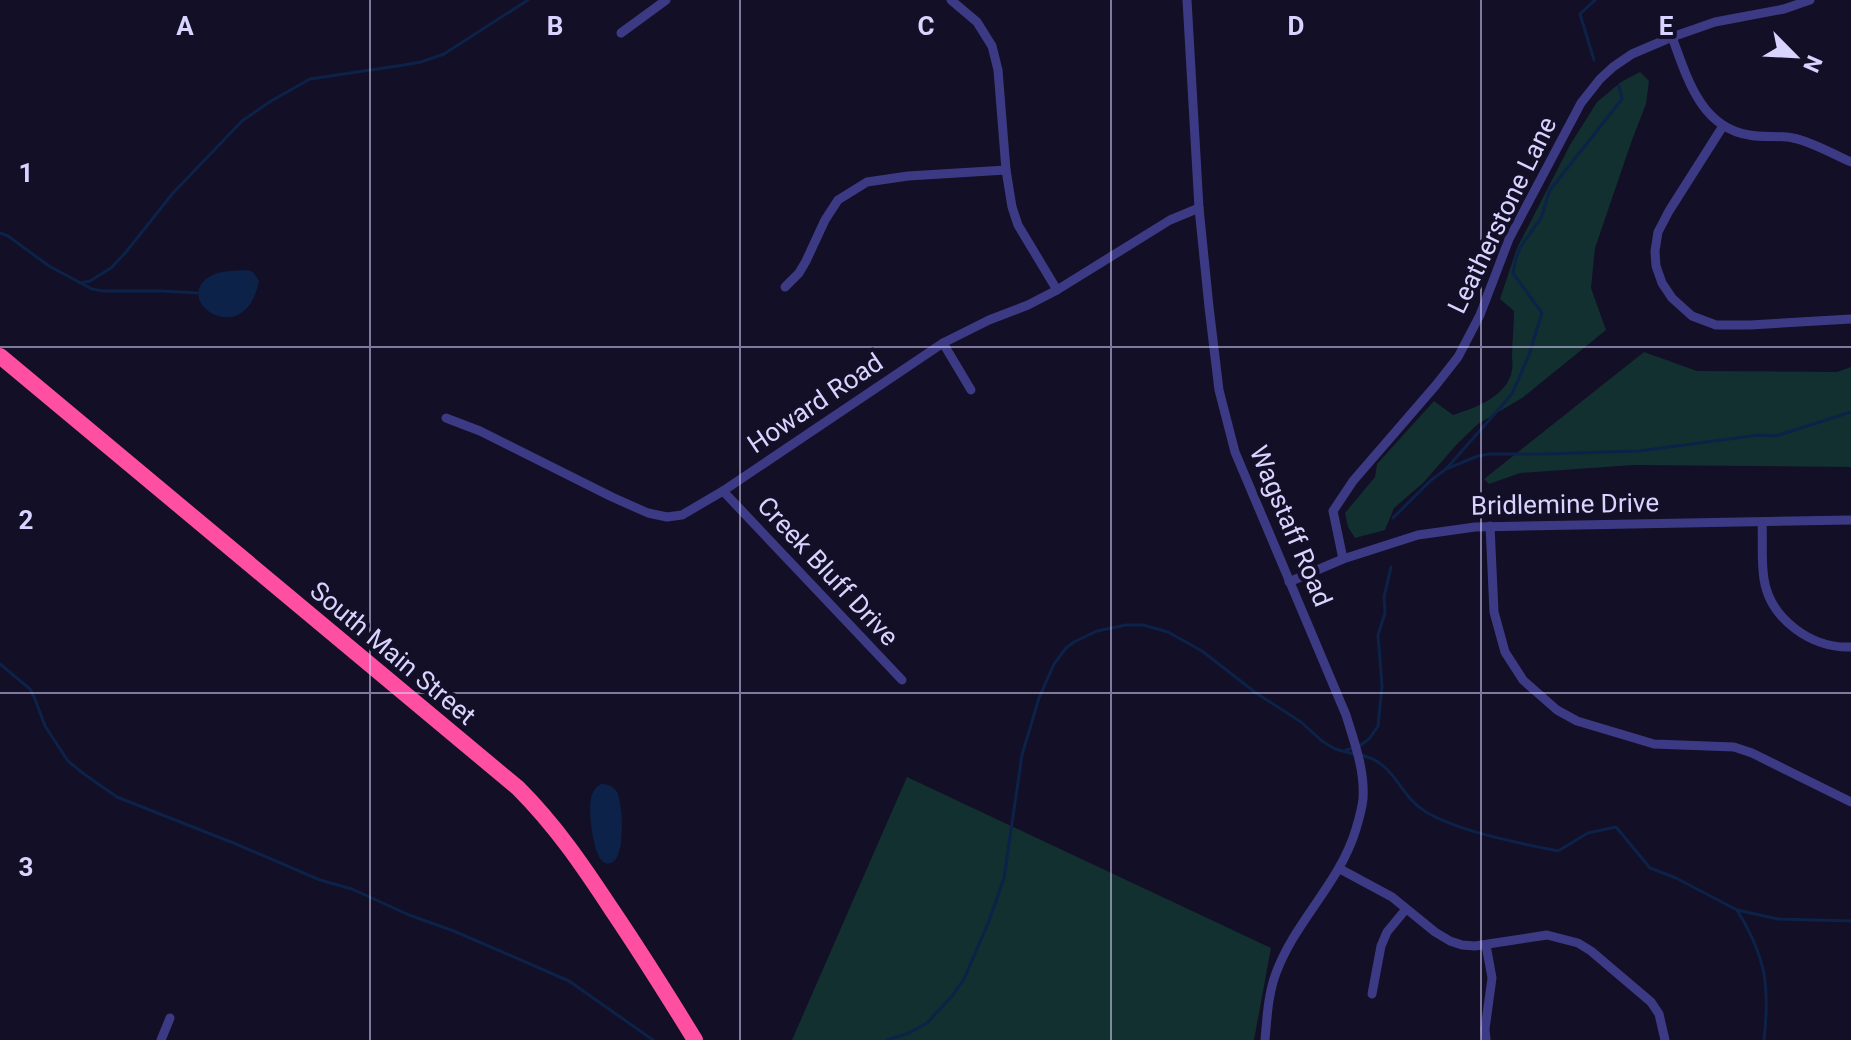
<svg xmlns="http://www.w3.org/2000/svg" width="1851" height="1040" font-family="Roboto,sans-serif">
<style>
.green{fill:#12302f}
.water{fill:#0c2248}
.lines{fill:none;stroke-linecap:round;stroke-linejoin:round}
.stream{stroke:#0c2248;stroke-width:3}
.street{stroke:#3d3a85;stroke-width:9}
.highway{stroke:#ff4fa3;stroke-width:16}
.grid{fill:none;stroke:#d9d4ff;stroke-width:2;stroke-opacity:0.55}
.labels{text-anchor:middle;stroke-width:8;stroke-linejoin:round;paint-order:stroke}
.street-label{font-size:26px;fill:#d9d4ff;stroke:#130f26}
.grid-label{font-size:26px;text-anchor:middle;font-weight:bold;fill:#d9d4ff;stroke:#130f26;stroke-width:8;stroke-linejoin:round;paint-order:stroke}
</style>
<rect width="100%" height="100%" fill="#130f26"/>
<g class="green">
<path d="M 1640,72 L 1649,81 L 1646,104 L 1632,140 L 1595,248 L 1591,288 L 1606,330 L 1522,398 L 1478,424 L 1457,444 L 1424,482 L 1394,508 L 1385,530 L 1355,538 L 1348,527 L 1345,513 L 1375,477 L 1377,464 L 1434,401 L 1453,415 C 1475,408 1508,396 1512,370 C 1513,365 1512,361 1512,357 C 1512,341 1514,327 1514,311 L 1500,299 L 1517,248 L 1570,145 L 1597,102 L 1621,82 Z"/>
<path d="M 1644,352 L 1697,371 L 1837,372 L 1851,367 L 1851,467 L 1633,465 L 1520,473 L 1489,484 L 1484,479 Z"/>
<path d="M 907,777 L 1271,948 L 1254,1040 L 792,1040 Z"/>
</g>
<g class="water">
<path d="M 247,270 L 253,272 L 259,281 C 245,352 171,301 209,277 C 219,270 236,271 247,270 Z"/>
<path d="M 601,784 C 607,784 613,786 617,792 C 623,802 628,870 605,863 C 593,859 588,810 591,799 C 592,792 595,788 601,784 Z"/>
</g>
<g class="lines">
<g class="stream">
<path d="M 1594,60 L 1580,14 L 1595,0"/>
<path d="M 0,233 L 8,236 L 49,266 L 92,289 L 103,291 L 161,291 L 198,293"/>
<path d="M 80,283 L 90,281 L 111,268 L 126,252 L 173,193 L 242,121 L 271,101 L 310,79 L 404,65 L 421,62 L 444,54 L 528,0"/>
<path d="M 1446,469 L 1478,456 L 1490,454 L 1544,454 L 1639,451 L 1759,435 L 1776,436 L 1851,412"/>
<path d="M 1393,518 L 1430,481 L 1446,469 L 1512,394 L 1529,355 L 1542,313 L 1513,273 L 1516,258 L 1521,246 L 1541,218 L 1550,190 L 1622,99 L 1619,86"/>
<path d="M 0,664 L 30,689 L 35,699 L 45,726 L 68,761 L 84,774 L 117,797 L 236,844 L 320,880 L 352,889 L 409,915 L 454,931 L 569,981 L 653,1040"/>
<path d="M 1346,750 L 1358,747 L 1369,739 L 1378,726 L 1382,686 L 1378,635 L 1385,613 L 1384,597 L 1391,567"/>
<path d="M 1361,755 C 1397,764 1397,794 1426,812 C 1460,832 1519,843 1558,851 L 1588,833 L 1616,827 L 1650,868 L 1676,878 L 1737,910 L 1778,919 L 1851,921"/>
<path d="M 1737,910 C 1766,957 1770,986 1764,1040"/>
<path d="M 887,1040 L 909,1033 L 927,1023 L 952,996 L 964,979 L 989,921 L 1004,878 L 1022,755 L 1039,698 L 1054,664 L 1066,648 L 1074,642 L 1097,631 L 1126,625 L 1143,625 L 1168,632 L 1202,651 L 1256,693 L 1301,722 L 1322,741 L 1335,749 L 1354,754"/>
</g>
<g class="street">
<path d="M 951,0 L 977,22 L 992,46 L 998,70 L 1006,170 L 1012,207 L 1018,225 L 1057,290"/>
<path d="M 1187,0 L 1199,208 L 1209,307 L 1219,390 L 1235,452 L 1346,715 C 1354,741 1365,770 1363,799 C 1362,808 1359,819 1356,829 C 1340,883 1295,921 1276,973 C 1268,994 1267,1018 1265,1040"/>
<path d="M 621,33 L 666,0"/>
<path d="M 1672,37 C 1687,77 1700,127 1749,135 C 1763,138 1779,135 1793,138 C 1810,141 1835,155 1851,162"/>
<path d="M 1723,126 L 1669,211 L 1658,232 L 1655,251 L 1656,266 L 1662,283 L 1672,298 L 1692,316 L 1716,325 L 1750,325 L 1851,319"/>
<path d="M 785,287 L 799,273 L 806,261 L 825,220 L 838,200 L 867,182 L 908,176 L 1006,170"/>
<path d="M 943,343 L 971,390"/>
<path d="M 446,418 L 480,431 L 612,497 L 648,513 L 667,517 L 682,515 L 723,491 L 943,343 L 989,320 L 1028,305 L 1057,290 L 1170,220 L 1199,208"/>
<path d="M 723,491 L 902,680"/>
<path d="M 1762,523 C 1763,541 1761,561 1764,579 C 1770,619 1812,649 1851,647"/>
<path d="M 1490,526 L 1494,612 L 1505,652 L 1523,680 L 1557,710 L 1577,721 L 1654,744 L 1734,747 L 1752,753 L 1851,802"/>
<path d="M 1343,559 L 1333,511 L 1353,481 L 1436,385 L 1458,357 L 1480,315 L 1509,239 L 1581,103 L 1600,79 L 1613,67 L 1632,54 L 1672,37 L 1715,22 L 1784,9 L 1810,0"/>
<path d="M 1289,582 L 1343,559 L 1418,535 L 1475,527 L 1851,520"/>
<path d="M 1340,869 L 1392,897 L 1435,932 L 1450,941 L 1462,945 L 1475,946 L 1547,935 L 1578,943 L 1591,951 L 1651,1002 L 1659,1014 L 1665,1040"/>
<path d="M 1486,945 L 1492,978 L 1485,1029 L 1486,1040"/>
<path d="M 1372,994 L 1381,946 L 1387,932 L 1406,909"/>
<path d="M 161,1040 L 170,1018"/>
</g>
<path class="highway" d="M 0,356 L 518,788 C 556,826 583,866 612,910 C 641,953 668,996 695,1040"/>
</g>
<path class="grid" d="M 370,0 L 370,1040M 740,0 L 740,1040M 1111,0 L 1111,1040M 1481,0 L 1481,1040M 0,347 L 1851,347M 0,693 L 1851,693"/>
<g class="labels">
<g class="street-label">
<text transform="translate(1502 215) rotate(-64)" y="9">Leatherstone Lane</text>
<text transform="translate(815 403) rotate(-34)" y="9">Howard Road</text>
<text transform="translate(1565 504) rotate(-1)" y="9">Bridlemine Drive</text>
<text transform="translate(1291 526) rotate(67)" y="9">Wagstaff Road</text>
<text transform="translate(828 571) rotate(47)" y="9">Creek Bluff Drive</text>
<text transform="translate(393 653) rotate(40)" y="9">South Main Street</text>
</g>
</g>
<g class="grid-label">
<text x="185" y="35">A</text>
<text x="555" y="35">B</text>
<text x="926" y="35">C</text>
<text x="1296" y="35">D</text>
<text x="1666" y="35">E</text>
<text x="26" y="182">1</text>
<text x="26" y="529">2</text>
<text x="26" y="876">3</text>
</g>
<g transform="translate(1795 56) rotate(114)" stroke="#130f26" stroke-width="6" paint-order="stroke">
<path d="M0-6L14 30L0 20L-14 30Z" fill="#d9d4ff"/>
<text y="-12" font-size="22" font-weight="bold" text-anchor="middle" fill="#d9d4ff">N</text>
</g>
</svg>
